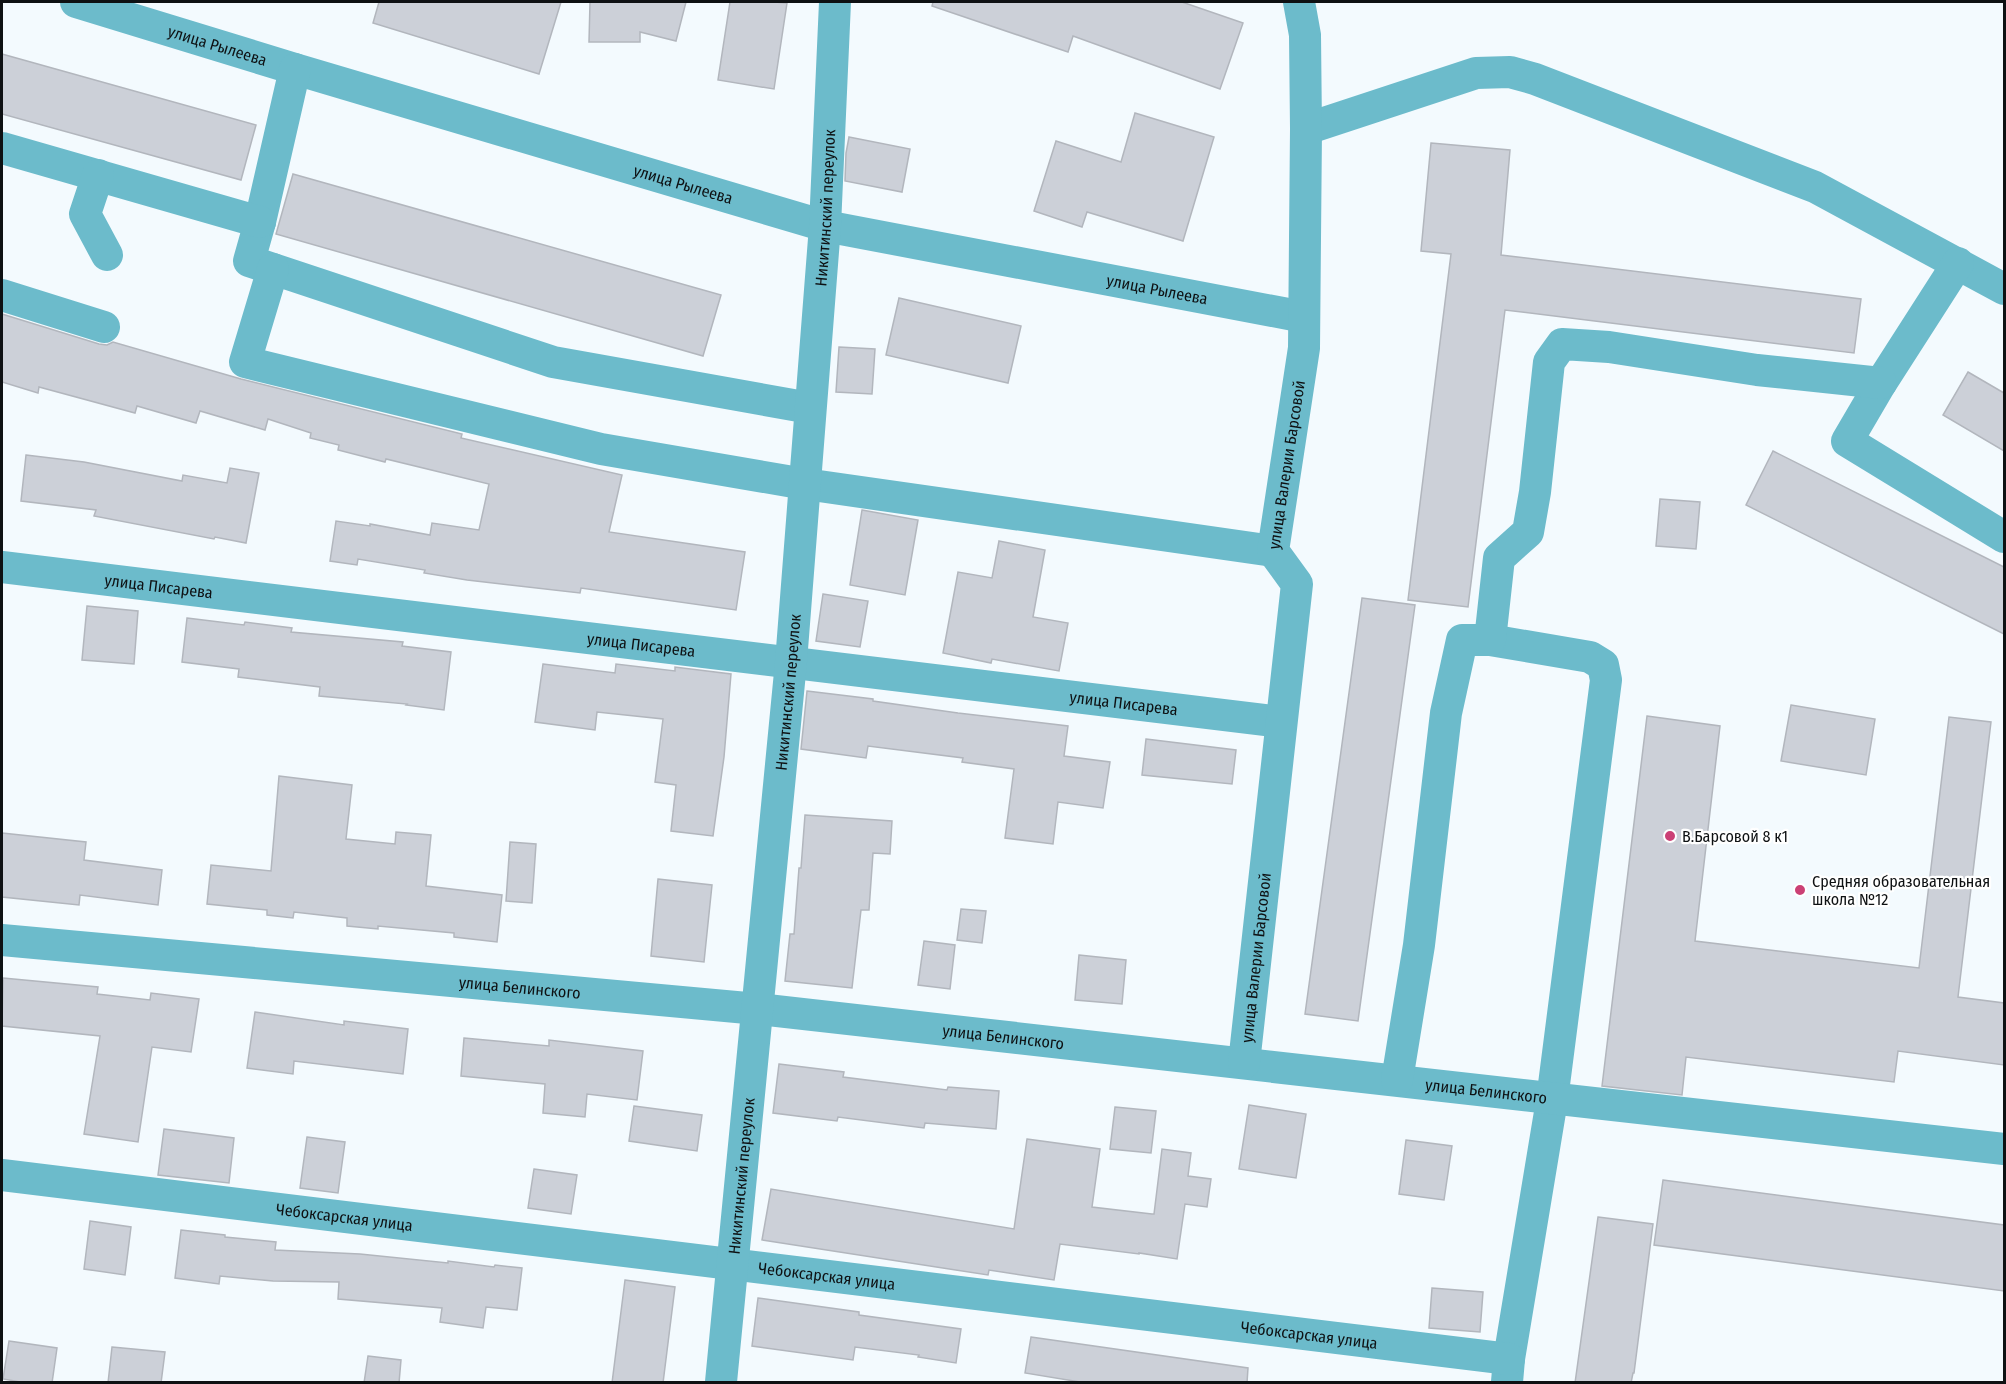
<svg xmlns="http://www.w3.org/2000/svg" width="2006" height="1384" font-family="'Fira Sans Condensed',sans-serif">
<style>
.building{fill:#ccd0d8;stroke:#b2b6bd;stroke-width:1.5}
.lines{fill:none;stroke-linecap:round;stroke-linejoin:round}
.minor{stroke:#6cbbcb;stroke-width:32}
.poi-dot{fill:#cb4075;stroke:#fff;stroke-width:2}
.labels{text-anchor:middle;stroke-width:4.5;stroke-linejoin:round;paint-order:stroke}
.street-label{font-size:16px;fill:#0e1113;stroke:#fff}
.poi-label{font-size:16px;fill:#0e1113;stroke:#fff;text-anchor:start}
</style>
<rect width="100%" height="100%" fill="#f3fafe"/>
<g class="building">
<path d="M 379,2 L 561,2 L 539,74 L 373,23 Z"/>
<path d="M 590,2 L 686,2 L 676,41 L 640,32 L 640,42 L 589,42 Z"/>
<path d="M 730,2 L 774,2 L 787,3 L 774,89 L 718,80 Z"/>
<path d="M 933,2 L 1182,2 L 1243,23 L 1220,89 L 1073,36 L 1068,52 L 932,6 Z"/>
<path d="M 2,54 L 256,125 L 241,180 L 2,114 Z"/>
<path d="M 1135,113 L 1214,137 L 1183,241 L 1087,212 L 1082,227 L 1034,211 L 1056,141 L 1121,162 Z"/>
<path d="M 849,137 L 910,149 L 902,192 L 845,181 L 846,153 Z"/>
<path d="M 1431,143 L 1510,150 L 1501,255 L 1861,299 L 1854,353 L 1505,310 L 1468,607 L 1408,600 L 1451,254 L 1421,251 Z"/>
<path d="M 293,174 L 721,295 L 703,356 L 276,234 Z"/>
<path d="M 899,298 L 1021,326 L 1008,383 L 886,355 Z"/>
<path d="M 2,314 L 99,344 L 107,345 L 113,342 L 241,379 L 462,434 L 461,438 L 622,475 L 609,532 L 745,552 L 736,610 L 581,588 L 580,593 L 467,580 L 424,573 L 425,570 L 358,559 L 357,565 L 330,561 L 336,521 L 370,526 L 370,524 L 430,535 L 432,523 L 479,530 L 489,484 L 386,459 L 385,462 L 338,450 L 339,445 L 310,438 L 311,433 L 268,419 L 265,430 L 200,411 L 196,423 L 137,406 L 135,413 L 39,387 L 38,393 L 2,382 Z"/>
<path d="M 839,347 L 875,349 L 872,394 L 836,392 Z"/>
<path d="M 1968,372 L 2004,393 L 2004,451 L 1943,415 Z"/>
<path d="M 1773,451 L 2004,567 L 2004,634 L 1746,505 Z"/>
<path d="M 26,455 L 84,462 L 182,481 L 183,475 L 227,483 L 230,468 L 259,473 L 246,543 L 215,537 L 214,539 L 94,516 L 96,510 L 21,501 Z"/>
<path d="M 1660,499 L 1700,502 L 1696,549 L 1656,546 Z"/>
<path d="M 862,510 L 918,520 L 905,595 L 850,585 Z"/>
<path d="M 999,541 L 1045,550 L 1033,617 L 1068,623 L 1059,671 L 992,659 L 991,663 L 943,653 L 958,572 L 992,578 Z"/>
<path d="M 823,594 L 868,601 L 860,647 L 816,641 Z"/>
<path d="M 1362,598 L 1415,605 L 1358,1021 L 1305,1014 Z"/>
<path d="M 87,606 L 138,611 L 134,664 L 82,660 Z"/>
<path d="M 187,618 L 244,625 L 245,622 L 292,628 L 291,632 L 403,642 L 402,646 L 451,652 L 444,710 L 406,705 L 407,704 L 319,696 L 320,687 L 238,677 L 239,669 L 182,662 Z"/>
<path d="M 543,664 L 615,673 L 616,664 L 675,671 L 675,667 L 731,674 L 724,757 L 713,836 L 671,831 L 676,785 L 655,782 L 663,719 L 597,712 L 595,730 L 535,722 Z"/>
<path d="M 807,691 L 873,699 L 873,701 L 958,713 L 1068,726 L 1064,756 L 1110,762 L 1103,808 L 1058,802 L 1053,844 L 1005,838 L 1014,769 L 962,762 L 963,758 L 868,746 L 866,758 L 801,749 Z"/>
<path d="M 1791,705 L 1875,719 L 1866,775 L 1781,761 Z"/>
<path d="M 1647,716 L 1720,726 L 1695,941 L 1919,968 L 1949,717 L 1991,722 L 1958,997 L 2004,1003 L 2004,1065 L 1898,1051 L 1894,1082 L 1686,1057 L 1682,1095 L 1602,1086 Z"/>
<path d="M 1146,739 L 1236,750 L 1232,784 L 1142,775 Z"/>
<path d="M 279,776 L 352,785 L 346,839 L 395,844 L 396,832 L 431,835 L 426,886 L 502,895 L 497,942 L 454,937 L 454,933 L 378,926 L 378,929 L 347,926 L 347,918 L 294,912 L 293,918 L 267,915 L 267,910 L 207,904 L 211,865 L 271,871 Z"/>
<path d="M 805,815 L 892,821 L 890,854 L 873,853 L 869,910 L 861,910 L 852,988 L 785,981 L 790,934 L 794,934 L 799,868 L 801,868 Z"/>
<path d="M 2,833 L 86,842 L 84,860 L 162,870 L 158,905 L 80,895 L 79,905 L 2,897 Z"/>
<path d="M 510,842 L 536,844 L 532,903 L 506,901 Z"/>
<path d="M 658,879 L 712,885 L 704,962 L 651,956 Z"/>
<path d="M 961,909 L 986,911 L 982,943 L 957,940 Z"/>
<path d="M 924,941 L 955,945 L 950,989 L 918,985 Z"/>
<path d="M 1079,955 L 1126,960 L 1122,1004 L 1075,1000 Z"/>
<path d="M 3,978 L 98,987 L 97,994 L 150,1000 L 151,993 L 199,999 L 191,1052 L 152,1047 L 138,1142 L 84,1134 L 100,1036 L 2,1026 Z"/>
<path d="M 255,1012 L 344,1025 L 344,1021 L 408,1029 L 403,1074 L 294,1061 L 293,1074 L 247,1068 Z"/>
<path d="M 464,1038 L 549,1046 L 549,1040 L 643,1051 L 637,1100 L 587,1094 L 585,1117 L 543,1113 L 545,1084 L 461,1076 Z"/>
<path d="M 779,1064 L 844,1072 L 843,1077 L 947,1090 L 948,1087 L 999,1091 L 996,1129 L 925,1123 L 924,1128 L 838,1117 L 837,1121 L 773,1113 Z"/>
<path d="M 1249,1105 L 1306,1114 L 1296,1178 L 1239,1169 Z"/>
<path d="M 634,1106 L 702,1115 L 697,1151 L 629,1141 Z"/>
<path d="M 1115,1107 L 1156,1111 L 1151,1153 L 1110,1149 Z"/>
<path d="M 164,1129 L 234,1138 L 229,1183 L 158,1175 Z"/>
<path d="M 307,1137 L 345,1142 L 338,1193 L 300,1188 Z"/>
<path d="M 1027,1139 L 1100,1149 L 1092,1207 L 1152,1214 L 1154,1214 L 1162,1149 L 1191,1153 L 1188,1176 L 1211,1179 L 1207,1207 L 1185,1204 L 1177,1259 L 1139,1253 L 1139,1254 L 1060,1244 L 1054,1280 L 989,1270 L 988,1275 L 762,1240 L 771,1189 L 1014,1229 Z"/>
<path d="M 1406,1140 L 1452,1146 L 1444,1200 L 1399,1194 Z"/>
<path d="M 534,1169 L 577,1175 L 571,1214 L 528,1208 Z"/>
<path d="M 1663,1180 L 2004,1225 L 2004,1291 L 1654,1245 Z"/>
<path d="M 1598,1217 L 1653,1224 L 1634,1373 L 1633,1373 L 1631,1383 L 1575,1383 Z"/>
<path d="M 90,1221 L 131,1227 L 125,1275 L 84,1269 Z"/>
<path d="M 181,1230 L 225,1235 L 225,1237 L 276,1242 L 275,1250 L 360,1254 L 448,1263 L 448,1261 L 494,1267 L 495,1265 L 522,1268 L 517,1310 L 486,1307 L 483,1328 L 440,1322 L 442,1308 L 338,1299 L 339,1282 L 273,1281 L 220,1276 L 219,1284 L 175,1278 Z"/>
<path d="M 625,1280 L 675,1287 L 663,1383 L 612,1383 Z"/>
<path d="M 1432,1288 L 1483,1292 L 1480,1332 L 1429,1328 Z"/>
<path d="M 758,1298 L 859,1312 L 859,1315 L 961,1329 L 956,1363 L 918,1357 L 919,1355 L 855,1347 L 853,1360 L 752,1346 Z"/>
<path d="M 1031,1337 L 1248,1368 L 1247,1383 L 1086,1383 L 1025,1373 Z"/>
<path d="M 9,1341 L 57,1348 L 52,1383 L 26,1383 L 3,1379 Z"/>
<path d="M 112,1347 L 165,1352 L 161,1383 L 108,1383 Z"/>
<path d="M 368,1356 L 401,1360 L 399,1383 L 364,1383 Z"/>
</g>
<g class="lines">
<g class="minor">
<path id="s1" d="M 76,2 L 295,69 L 825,226 L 1304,317"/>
<path d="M 295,69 L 260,222 L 249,261 L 553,362 L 810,408"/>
<path d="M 1306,129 L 1476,73 L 1510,72 L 1535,79 L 1815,187 L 2004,289"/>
<path d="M 2,148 L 260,222"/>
<path d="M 98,175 L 85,214 L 107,255"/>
<path d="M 1958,263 L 1881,383 L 1847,441 L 2004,537"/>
<path d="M 273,269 L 245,362 L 601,449 L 805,484 L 1273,551"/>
<path d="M 2,295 L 104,327"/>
<path id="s2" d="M 2,567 L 1281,722"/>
<path d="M 1490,640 L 1590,657 L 1603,665 L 1606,680 L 1552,1100 L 1509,1359 L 1507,1382"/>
<path id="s3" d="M 2,940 L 758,1009 L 2004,1149"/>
<path id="s4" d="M 1244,1063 L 1297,584 L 1273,551 L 1304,348 L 1306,129 L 1305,35 L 1299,2"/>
<path d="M 1397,1080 L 1419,945 L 1446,713 L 1462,640 L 1490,640 L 1499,558 L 1528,532 L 1535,492 L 1549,362 L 1562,344 L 1609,347 L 1757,370 L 1881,383"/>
<path id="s5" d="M 2,1175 L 1509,1359"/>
<path id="s6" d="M 721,1382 L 791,662 L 825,226 L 835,2"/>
</g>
</g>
<g class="poi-dot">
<circle cx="1670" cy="836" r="6"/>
<circle cx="1800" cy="890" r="6"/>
</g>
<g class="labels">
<g class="street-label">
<text dy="6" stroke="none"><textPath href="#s1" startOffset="148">улица Рылеева</textPath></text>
<text dy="6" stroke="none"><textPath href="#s1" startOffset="634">улица Рылеева</textPath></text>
<text dy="6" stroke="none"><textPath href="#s6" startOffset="1179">Никитинский переулок</textPath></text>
<text dy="6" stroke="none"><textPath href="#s1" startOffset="1120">улица Рылеева</textPath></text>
<text dy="6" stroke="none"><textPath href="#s4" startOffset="610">улица Валерии Барсовой</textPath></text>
<text dy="6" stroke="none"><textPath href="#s2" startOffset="158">улица Писарева</textPath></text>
<text dy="6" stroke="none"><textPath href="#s2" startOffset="644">улица Писарева</textPath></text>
<text dy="6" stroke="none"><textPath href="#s6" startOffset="693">Никитинский переулок</textPath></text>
<text dy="6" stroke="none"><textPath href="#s2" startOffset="1130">улица Писарева</textPath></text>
<text dy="6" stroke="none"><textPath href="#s4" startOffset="106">улица Валерии Барсовой</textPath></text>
<text dy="6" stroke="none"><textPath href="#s3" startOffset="520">улица Белинского</textPath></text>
<text dy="6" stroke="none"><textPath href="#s3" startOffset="1006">улица Белинского</textPath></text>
<text dy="6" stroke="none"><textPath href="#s3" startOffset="1492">улица Белинского</textPath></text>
<text dy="6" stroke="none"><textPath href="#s6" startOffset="207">Никитинский переулок</textPath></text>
<text dy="6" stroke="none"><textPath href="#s5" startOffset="345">Чебоксарская улица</textPath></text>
<text dy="6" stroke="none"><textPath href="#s5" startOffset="831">Чебоксарская улица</textPath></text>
<text dy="6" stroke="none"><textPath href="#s5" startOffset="1317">Чебоксарская улица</textPath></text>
</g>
<g class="poi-label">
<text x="1682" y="842">В.Барсовой 8 к1</text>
<text x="1812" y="887">Средняя образовательная<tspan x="1812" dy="18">школа №12</tspan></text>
</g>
</g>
<rect width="2006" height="1384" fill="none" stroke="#0e1113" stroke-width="6"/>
</svg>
